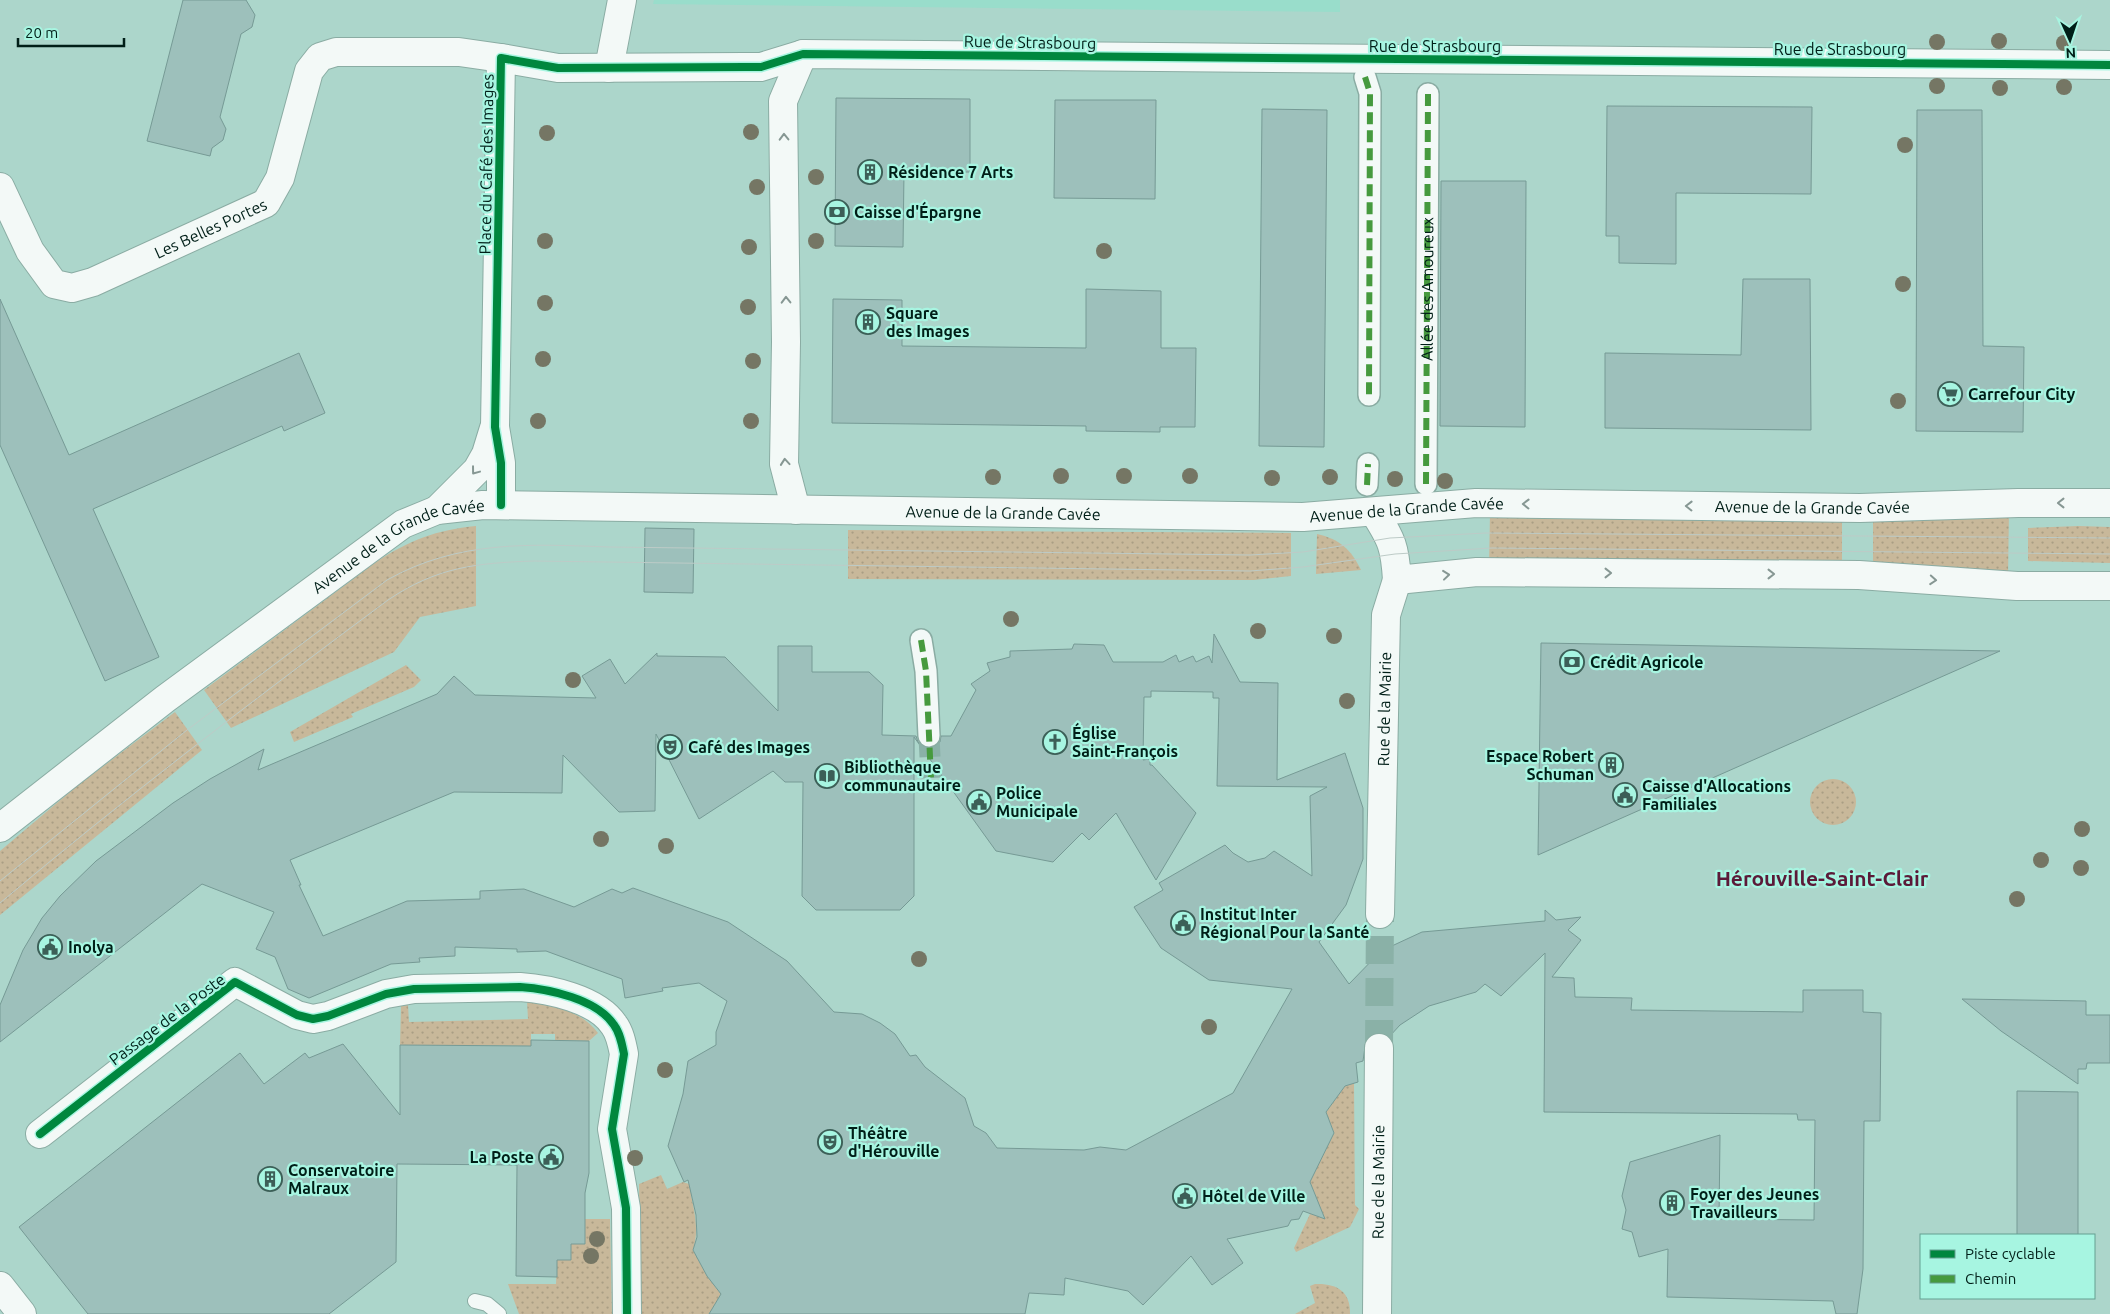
<svg xmlns="http://www.w3.org/2000/svg" width="2110" height="1314" font-family="Ubuntu,sans-serif">
<style>
.built{fill:#99ddcb}
.grass{fill:url(#grass-dots)}
.building{fill:#9dc0bb;stroke:#769a95;fill-rule:evenodd}
.lines{fill:none;stroke-linecap:round;stroke-linejoin:round}
.pedestrian-tunnel{stroke:#8ab1a7;stroke-width:21;stroke-dasharray:21 11;stroke-linecap:butt}
.tertiary-tunnel{stroke:#8ab1a7;stroke-width:28;stroke-dasharray:28 14;stroke-linecap:butt}
.service-casing{stroke:#8aaca3;stroke-width:16}
.pedestrian-casing{stroke:#8aaca3;stroke-width:24}
.minor-casing{stroke:#8aaca3;stroke-width:30}
.tertiary-casing{stroke:#8aaca3;stroke-width:30}
.secondary-casing{stroke:#8aaca3;stroke-width:30}
.service{stroke:#f3f9f7;stroke-width:14}
.pedestrian{stroke:#f3f9f7;stroke-width:21}
.minor{stroke:#f3f9f7;stroke-width:28}
.tertiary{stroke:#f3f9f7;stroke-width:28}
.secondary{stroke:#f3f9f7;stroke-width:28}
.tram{stroke:#bdcbc7;stroke-width:1}
.quiet{stroke:#469a3e;stroke-width:6;stroke-dasharray:12 6;stroke-linecap:butt}
.cycleway-casing{stroke:#a7f5e1;stroke-width:11}
.cycleway{stroke:#00873e;stroke-width:8}
.tree{fill:#757664}
.oneway{stroke:#869793}
.labels{text-anchor:middle;stroke-width:4.5;stroke-linejoin:round;paint-order:stroke}
.street-label{font-size:16px;fill:#001f18;stroke:#a7f5e1}
.poi-label{font-size:16px;font-weight:bold;fill:#001f18;stroke:#a7f5e1;text-anchor:start}
.district-label{font-size:21px;font-weight:bold;fill:#5b1a38;stroke:#a7f5e1}
</style>
<defs>
<pattern id="grass-dots" width="8" height="8" patternUnits="userSpaceOnUse" patternTransform="scale(1.25)"><rect width="8" height="8" fill="#c8b89a"/><path d="M2 2h.1M6 6h.1" fill="none" stroke="#aa9e84" stroke-width="1.8" stroke-linecap="round"/></pattern>
</defs>
<rect width="100%" height="100%" fill="#acd6cb"/>
<path class="built" d="M 654,0 L 1340,0 L 1340,12 L 653,4 Z"/>
<g class="grass">
<path d="M 2009,511 L 2008,577 L 1873,570 L 1873,516 Z"/>
<path d="M 1490,513 L 1842,516 L 1842,569 L 1489,566 Z"/>
<path d="M 476,526 L 476,606 L 420,617 L 394,652 L 231,728 L 204,690 L 376,562 C 410,540 436,530 476,526 Z"/>
<path d="M 2079,526 L 2110,527 L 2110,563 L 2028,561 L 2028,528 Z"/>
<path d="M 848,530 L 1291,533 L 1291,576 L 1254,580 L 848,579 Z"/>
<path d="M 1317,534 C 1339,539 1351,549 1361,570 L 1316,574 Z"/>
<path d="M 406,665 L 421,680 L 414,687 L 351,714 L 353,717 L 294,742 L 290,732 Z"/>
<path d="M 175,712 L 202,750 L 0,915 L 0,851 L 77,786 Z"/>
<circle cx="1833" cy="802" r="23"/>
<path d="M 527,1001 C 553,1006 581,1010 598,1033 L 589,1041 L 555,1040 L 555,1034 L 531,1034 L 531,1046 L 400,1045 L 401,1006 L 408,1005 L 409,1022 L 528,1019 Z"/>
<path d="M 1354,1083 L 1355,1205 L 1359,1209 L 1350,1227 L 1296,1252 L 1294,1248 L 1310,1214 L 1324,1217 L 1310,1182 L 1334,1133 L 1326,1112 L 1345,1086 Z"/>
<path d="M 661,1175 L 667,1189 L 683,1182 L 704,1189 L 702,1193 L 691,1195 C 695,1214 699,1231 693,1250 L 707,1276 L 721,1294 L 713,1308 L 723,1314 L 641,1314 L 639,1184 Z"/>
<path d="M 585,1219 L 610,1219 L 612,1314 L 519,1314 L 508,1284 L 556,1284 L 557,1260 L 570,1260 L 571,1244 L 585,1244 Z"/>
<path d="M 1315,1284 C 1336,1283 1351,1291 1350,1314 L 1295,1314 L 1315,1303 L 1310,1286 Z"/>
</g>
<g class="building">
<path d="M 183,0 L 246,0 L 255,15 L 252,27 L 241,34 L 220,117 L 226,129 L 223,140 L 212,148 L 210,156 L 147,141 Z"/>
<path d="M 836,98 L 970,99 L 970,172 L 904,172 L 903,247 L 835,246 Z"/>
<path d="M 1055,100 L 1156,100 L 1155,199 L 1054,198 Z"/>
<path d="M 1607,106 L 1812,107 L 1811,194 L 1676,193 L 1676,264 L 1619,263 L 1619,236 L 1606,236 Z"/>
<path d="M 1262,109 L 1327,110 L 1324,447 L 1259,446 Z"/>
<path d="M 1917,110 L 1982,110 L 1983,346 L 2024,347 L 2023,432 L 1916,431 Z"/>
<path d="M 1441,181 L 1526,181 L 1525,427 L 1440,426 Z"/>
<path d="M 1743,279 L 1810,279 L 1811,430 L 1605,428 L 1605,353 L 1741,355 Z"/>
<path d="M 1086,289 L 1161,291 L 1161,348 L 1196,348 L 1195,427 L 1160,427 L 1160,432 L 1086,431 L 1086,426 L 832,423 L 833,299 L 902,300 L 902,346 L 1086,348 Z"/>
<path d="M 0,299 L 69,455 L 299,353 L 325,413 L 284,431 L 282,426 L 93,509 L 159,657 L 105,681 L 0,445 Z"/>
<path d="M 645,528 L 694,529 L 693,593 L 644,592 Z"/>
<path d="M 1214,634 L 1240,682 L 1278,683 L 1277,780 L 1345,753 L 1363,808 L 1363,859 L 1346,905 L 1319,942 L 1349,984 L 1381,951 L 1422,932 L 1545,921 L 1545,910 L 1556,920 L 1581,917 L 1568,930 L 1581,940 L 1552,977 L 1574,978 L 1575,997 L 1632,998 L 1631,1010 L 1803,1012 L 1803,990 L 1863,990 L 1863,1012 L 1881,1013 L 1880,1121 L 1864,1121 L 1863,1269 L 1857,1314 L 1836,1314 L 1833,1301 L 1667,1297 L 1668,1249 L 1639,1257 L 1632,1232 L 1622,1229 L 1626,1210 L 1622,1196 L 1630,1162 L 1720,1135 L 1719,1219 L 1814,1220 L 1815,1120 L 1798,1120 L 1797,1114 L 1544,1112 L 1545,953 L 1501,996 L 1485,984 L 1476,992 L 1429,1006 L 1400,1025 L 1389,1037 L 1379,1032 L 1372,1034 L 1366,1040 L 1363,1061 L 1356,1063 L 1358,1082 L 1345,1086 L 1326,1112 L 1334,1133 L 1310,1182 L 1325,1219 L 1303,1211 L 1299,1219 L 1291,1220 L 1288,1226 L 1227,1239 L 1243,1263 L 1212,1285 L 1191,1256 L 1143,1305 L 1128,1291 L 1065,1278 L 1064,1295 L 1029,1293 L 1025,1314 L 709,1314 L 721,1294 L 707,1276 L 693,1250 L 697,1237 L 696,1215 L 688,1180 L 684,1182 L 668,1146 L 683,1094 L 688,1061 L 716,1045 L 716,1032 L 727,1001 L 699,983 L 662,988 L 663,991 L 625,998 L 622,979 L 546,951 L 517,952 L 517,949 L 455,947 L 455,956 L 419,958 L 420,962 L 391,964 L 309,998 L 288,989 L 275,957 L 256,949 L 274,912 L 202,884 L 0,1042 L 0,1005 L 23,950 L 42,918 L 60,896 L 96,861 L 173,803 L 210,779 L 264,749 L 258,770 L 437,694 L 454,676 L 475,695 L 596,698 L 582,676 L 610,659 L 625,684 L 657,653 L 657,656 L 725,657 L 778,711 L 778,646 L 812,646 L 812,672 L 869,672 L 883,685 L 882,735 L 916,736 L 918,742 L 923,747 L 930,748 L 940,742 L 941,736 L 951,736 L 976,690 L 971,684 L 990,671 L 987,663 L 1010,657 L 1010,651 L 1072,649 L 1074,644 L 1104,645 L 1113,662 L 1163,662 L 1176,655 L 1179,662 L 1193,656 L 1196,662 L 1209,656 L 1212,663 ZM 1151,691 L 1213,692 L 1213,698 L 1219,698 L 1217,786 L 1327,787 L 1310,796 L 1312,876 L 1274,851 L 1265,858 L 1248,862 L 1233,853 L 1225,845 L 1159,883 L 1163,890 L 1134,907 L 1161,948 L 1209,980 L 1292,989 L 1233,1093 L 1126,1150 L 1100,1147 L 1084,1150 L 997,1148 L 986,1133 L 974,1126 L 965,1098 L 925,1067 L 916,1055 L 910,1056 L 895,1034 L 880,1023 L 862,1014 L 834,1012 L 787,961 L 728,922 L 633,888 L 622,893 L 612,889 L 574,907 L 524,889 L 480,891 L 480,899 L 407,901 L 323,936 L 299,885 L 301,885 L 290,860 L 454,792 L 562,793 L 563,755 L 619,812 L 655,811 L 656,734 L 699,819 L 773,771 L 785,782 L 803,782 L 802,896 L 816,910 L 900,910 L 914,896 L 914,737 L 996,851 L 1053,862 L 1082,833 L 1089,840 L 1116,813 L 1156,880 L 1196,813 L 1152,765 L 1150,765 L 1150,759 L 1143,760 L 1144,697 L 1151,697 Z"/>
<path d="M 1541,643 L 2000,651 L 1538,855 Z"/>
<path d="M 1962,999 L 2086,1001 L 2086,1015 L 2110,1015 L 2110,1063 L 2087,1063 L 2086,1069 L 2078,1069 L 2078,1084 L 2001,1031 Z"/>
<path d="M 531,1040 L 589,1041 L 589,1173 L 585,1193 L 585,1244 L 571,1244 L 571,1260 L 557,1260 L 557,1277 L 516,1276 L 517,1165 L 397,1164 L 396,1262 L 329,1314 L 88,1314 L 19,1227 L 240,1053 L 264,1084 L 305,1053 L 309,1058 L 343,1044 L 400,1115 L 400,1045 L 531,1046 Z"/>
<path d="M 2017,1091 L 2078,1092 L 2078,1235 L 2017,1235 Z"/>
</g>
<g class="lines">
<path class="pedestrian-tunnel" d="M 929,736 L 931,778"/>
<path class="tertiary-tunnel" d="M 1379,1048 L 1380,914"/>
<defs>
<path id="service" d="M 475,1301 L 487,1304 L 499,1314"/>
<g id="pedestrian">
<path d="M 1365,77 L 1370,93 L 1369,395"/>
<path d="M 1426,484 L 1428,94"/>
<path d="M 1367,485 L 1368,464"/>
<path d="M 921,640 L 926,671 L 929,736"/>
</g>
<g id="minor">
<path id="s1" d="M 0,187 L 30,251 L 54,284 L 72,288 L 93,282 L 266,203 L 280,178 L 309,71 L 320,57 L 336,52 L 459,52 L 501,58"/>
<path d="M 40,1134 L 235,982 L 297,1015 L 313,1019 L 328,1016 L 386,994 L 414,989 L 520,987 C 549,989 597,999 614,1025 C 620,1033 622,1044 624,1054 L 612,1129 L 626,1208 L 627,1314"/>
<path d="M 0,1286 L 22,1314"/>
</g>
<g id="tertiary">
<path d="M 609,68 L 622,0"/>
<path d="M 501,505 L 501,463 L 495,427 L 501,58 L 558,68 L 745,67 L 761,67 L 803,54 L 2110,65"/>
<path d="M 437,510 L 477,470 L 486,454 L 494,428"/>
<path d="M 796,510 L 784,464 L 786,342 L 783,101 L 803,54"/>
<path id="s2" d="M 1380,914 L 1386,615 L 1397,580"/>
<path id="s3" d="M 1377,1314 L 1379,1048"/>
</g>
<g id="secondary">
<path d="M 1374,512 C 1392,540 1395,547 1397,580 L 1477,572 L 1859,575 L 2017,586 L 2110,586"/>
<path id="s4" d="M 0,828 L 165,699 L 403,524 L 437,510 L 483,505 L 1303,517 L 1476,503 L 1860,508 L 2018,503 L 2110,503"/>
</g>
</defs>
<use href="#service" class="service-casing"/>
<use href="#pedestrian" class="pedestrian-casing"/>
<use href="#minor" class="minor-casing"/>
<use href="#tertiary" class="tertiary-casing"/>
<use href="#secondary" class="secondary-casing"/>
<use href="#service" class="service"/>
<use href="#pedestrian" class="pedestrian"/>
<use href="#minor" class="minor"/>
<use href="#tertiary" class="tertiary"/>
<use href="#secondary" class="secondary"/>
<g class="tram">
<path d="M 0,881 L 187,730 L 387,580 C 458,540 530,544 609,547 L 1250,555 L 1303,552 L 1390,538 L 1486,533 L 2110,538"/>
<path d="M 0,903 C 126,797 256,698 388,600 C 437,567 476,563 534,561 L 1250,571 L 1303,567 L 1395,554 L 1492,548 L 2110,554"/>
</g>
<g class="quiet">
<path d="M 1365,77 L 1370,93 L 1369,395"/>
<path id="s5" d="M 1426,484 L 1428,94"/>
<path d="M 1367,485 L 1368,464"/>
<path d="M 921,640 L 926,671 L 931,778"/>
</g>
<defs>
<g id="cycleway">
<path d="M 501,505 L 501,463 L 495,427 L 501,58 L 558,68 L 745,67 L 761,67 L 803,54 L 2110,65"/>
<path d="M 40,1134 L 235,982 L 297,1015 L 313,1019 L 328,1016 L 386,994 L 414,989 L 520,987 C 549,989 597,999 614,1025 C 620,1033 622,1044 624,1054 L 612,1129 L 626,1208 L 627,1314"/>
</g>
</defs>
<use href="#cycleway" class="cycleway-casing"/>
<use href="#cycleway" class="cycleway"/>
</g>
<g class="tree">
<circle cx="1999" cy="41" r="8"/>
<circle cx="1937" cy="42" r="8"/>
<circle cx="2064" cy="43" r="8"/>
<circle cx="1937" cy="86" r="8"/>
<circle cx="2064" cy="87" r="8"/>
<circle cx="2000" cy="88" r="8"/>
<circle cx="751" cy="132" r="8"/>
<circle cx="547" cy="133" r="8"/>
<circle cx="1905" cy="145" r="8"/>
<circle cx="816" cy="177" r="8"/>
<circle cx="757" cy="187" r="8"/>
<circle cx="545" cy="241" r="8"/>
<circle cx="816" cy="241" r="8"/>
<circle cx="749" cy="247" r="8"/>
<circle cx="1104" cy="251" r="8"/>
<circle cx="1903" cy="284" r="8"/>
<circle cx="545" cy="303" r="8"/>
<circle cx="748" cy="307" r="8"/>
<circle cx="543" cy="359" r="8"/>
<circle cx="753" cy="361" r="8"/>
<circle cx="1898" cy="401" r="8"/>
<circle cx="538" cy="421" r="8"/>
<circle cx="751" cy="421" r="8"/>
<circle cx="1061" cy="476" r="8"/>
<circle cx="1124" cy="476" r="8"/>
<circle cx="1190" cy="476" r="8"/>
<circle cx="993" cy="477" r="8"/>
<circle cx="1330" cy="477" r="8"/>
<circle cx="1272" cy="478" r="8"/>
<circle cx="1395" cy="479" r="8"/>
<circle cx="1445" cy="481" r="8"/>
<circle cx="1011" cy="619" r="8"/>
<circle cx="1258" cy="631" r="8"/>
<circle cx="1334" cy="636" r="8"/>
<circle cx="573" cy="680" r="8"/>
<circle cx="1347" cy="701" r="8"/>
<circle cx="2082" cy="829" r="8"/>
<circle cx="601" cy="839" r="8"/>
<circle cx="666" cy="846" r="8"/>
<circle cx="2041" cy="860" r="8"/>
<circle cx="2081" cy="868" r="8"/>
<circle cx="2017" cy="899" r="8"/>
<circle cx="919" cy="959" r="8"/>
<circle cx="1209" cy="1027" r="8"/>
<circle cx="665" cy="1070" r="8"/>
<circle cx="635" cy="1158" r="8"/>
<circle cx="597" cy="1239" r="8"/>
<circle cx="591" cy="1256" r="8"/>
</g>
<defs><path id="oneway-chevron" d="M-2-3.5L2.5 0L-2 3.5" fill="none" stroke-width="1.6" stroke-linecap="round" stroke-linejoin="round" transform="scale(1.25)"/></defs>
<g class="oneway">
<use href="#oneway-chevron" transform="translate(784 137) rotate(-91)"/>
<use href="#oneway-chevron" transform="translate(786 300) rotate(-91)"/>
<use href="#oneway-chevron" transform="translate(785 462) rotate(-95)"/>
<use href="#oneway-chevron" transform="translate(475 471) rotate(127)"/>
<use href="#oneway-chevron" transform="translate(2061 503) rotate(-180)"/>
<use href="#oneway-chevron" transform="translate(1526 504) rotate(-179)"/>
<use href="#oneway-chevron" transform="translate(1689 506) rotate(-179)"/>
<use href="#oneway-chevron" transform="translate(1608 573)"/>
<use href="#oneway-chevron" transform="translate(1771 574)"/>
<use href="#oneway-chevron" transform="translate(1446 575) rotate(-6)"/>
<use href="#oneway-chevron" transform="translate(1933 580) rotate(4)"/>
</g>
<defs>
<symbol id="building-ring" viewBox="-11 -11 22 22"><circle r="9.5" fill="#a7f5e1" stroke="#3c5f57" stroke-width="1.5"/><path d="M-4-6H4V6H1V3H-1V6H-4ZM-2.5-4.3h1.7v1.8h-1.7ZM.8-4.3h1.7v1.8H.8ZM-2.5-1h1.7V.8h-1.7ZM.8-1h1.7V.8H.8Z" fill="#3c5f57"/></symbol>
<symbol id="bank-ring" viewBox="-11 -11 22 22"><circle r="9.5" fill="#a7f5e1" stroke="#3c5f57" stroke-width="1.5"/><path d="M-6-4H6V4H-6ZM0-2.3a2.3 2.3 0 1 0 0 4.6a2.3 2.3 0 1 0 0-4.6Z" fill="#3c5f57"/></symbol>
<symbol id="supermarket-ring" viewBox="-11 -11 22 22"><circle r="9.5" fill="#a7f5e1" stroke="#3c5f57" stroke-width="1.5"/><path d="M-6-5.5h2.5l.6 2H6L4.5 2H-2.5L-4.4-4H-6ZM-1.5 3.2a1.3 1.3 0 1 0 .1 0ZM3 3.2a1.3 1.3 0 1 0 .1 0Z" fill="#3c5f57"/></symbol>
<symbol id="church-ring" viewBox="-11 -11 22 22"><circle r="9.5" fill="#a7f5e1" stroke="#3c5f57" stroke-width="1.5"/><path d="M-1.2-6h2.4v3.5h3.3v2.4h-3.3V6h-2.4V-.1h-3.3v-2.4h3.3Z" fill="#3c5f57"/></symbol>
<symbol id="theatre-ring" viewBox="-11 -11 22 22"><circle r="9.5" fill="#a7f5e1" stroke="#3c5f57" stroke-width="1.5"/><path d="M-5-5.5Q0-4 5-5.5V0Q5 5 0 6Q-5 5-5 0ZM-3.3-2.5H-1v1.5H-3.3ZM1-2.5H3.3v1.5H1ZM-2.8 1Q0 5.5 2.8 1Z" fill="#3c5f57"/></symbol>
<symbol id="library-ring" viewBox="-11 -11 22 22"><circle r="9.5" fill="#a7f5e1" stroke="#3c5f57" stroke-width="1.5"/><path d="M-6-4Q-3-5.5-.7-3.5V5Q-3 3-6 4ZM6-4Q3-5.5 .7-3.5V5Q3 3 6 4Z" fill="#3c5f57"/></symbol>
<symbol id="civic-ring" viewBox="-11 -11 22 22"><circle r="9.5" fill="#a7f5e1" stroke="#3c5f57" stroke-width="1.5"/><path d="M-.6-6.5H3V-4.5H.6V-3L4-1V1h2V6H-6V1h2V-1L-.6-3ZM-1.2 2.5V6h2.4V2.5Z" fill="#3c5f57"/></symbol>
</defs>
<g fill-rule="evenodd">
<use href="#building-ring" x="856" y="158" width="28" height="28"/>
<use href="#bank-ring" x="823" y="198" width="28" height="28"/>
<use href="#building-ring" x="854" y="308" width="28" height="28"/>
<use href="#supermarket-ring" x="1936" y="380" width="28" height="28"/>
<use href="#bank-ring" x="1558" y="648" width="28" height="28"/>
<use href="#church-ring" x="1041" y="728" width="28" height="28"/>
<use href="#theatre-ring" x="656" y="733" width="28" height="28"/>
<use href="#building-ring" x="1597" y="751" width="28" height="28"/>
<use href="#library-ring" x="813" y="762" width="28" height="28"/>
<use href="#civic-ring" x="1611" y="781" width="28" height="28"/>
<use href="#civic-ring" x="965" y="788" width="28" height="28"/>
<use href="#civic-ring" x="1169" y="909" width="28" height="28"/>
<use href="#civic-ring" x="36" y="933" width="28" height="28"/>
<use href="#theatre-ring" x="816" y="1128" width="28" height="28"/>
<use href="#civic-ring" x="537" y="1143" width="28" height="28"/>
<use href="#building-ring" x="256" y="1165" width="28" height="28"/>
<use href="#civic-ring" x="1171" y="1182" width="28" height="28"/>
<use href="#building-ring" x="1658" y="1189" width="28" height="28"/>
</g>
<g class="labels">
<g class="street-label">
<text transform="translate(1030 42) rotate(1)" y="6">Rue de Strasbourg</text>
<text x="1435" y="52">Rue de Strasbourg</text>
<text x="1840" y="55">Rue de Strasbourg</text>
<text transform="translate(486 164) rotate(-89)" y="6">Place du Café des Images</text>
<text dy="6" stroke="none"><textPath href="#s1" startOffset="281">Les Belles Portes</textPath></text>
<text dy="6" stroke="none"><textPath href="#s5" startOffset="195">Allée des Amoureux</textPath></text>
<text dy="6" stroke="none"><textPath href="#s4" startOffset="1918">Avenue de la Grande Cavée</textPath></text>
<text dy="6" stroke="none"><textPath href="#s4" startOffset="1512">Avenue de la Grande Cavée</textPath></text>
<text dy="6" stroke="none"><textPath href="#s4" startOffset="1108">Avenue de la Grande Cavée</textPath></text>
<text dy="6" stroke="none"><textPath href="#s4" startOffset="492">Avenue de la Grande Cavée</textPath></text>
<text dy="6" stroke="none"><textPath href="#s2" startOffset="205">Rue de la Mairie</textPath></text>
<text transform="translate(167 1019) rotate(-37)" y="6">Passage de la Poste</text>
<text dy="6" stroke="none"><textPath href="#s3" startOffset="132">Rue de la Mairie</textPath></text>
</g>
<g class="poi-label">
<text x="888" y="178">Résidence 7 Arts</text>
<text x="854" y="218">Caisse d'Épargne</text>
<text x="886" y="319">Square<tspan x="886" dy="18">des Images</tspan></text>
<text x="1968" y="400">Carrefour City</text>
<text x="1590" y="668">Crédit Agricole</text>
<text x="1072" y="739">Église<tspan x="1072" dy="18">Saint-François</tspan></text>
<text x="688" y="753">Café des Images</text>
<text x="1594" y="762" text-anchor="end">Espace Robert<tspan x="1594" dy="18">Schuman</tspan></text>
<text x="844" y="773">Bibliothèque<tspan x="844" dy="18">communautaire</tspan></text>
<text x="1642" y="792">Caisse d'Allocations<tspan x="1642" dy="18">Familiales</tspan></text>
<text x="996" y="799">Police<tspan x="996" dy="18">Municipale</tspan></text>
<text x="1200" y="920">Institut Inter<tspan x="1200" dy="18">Régional Pour la Santé</tspan></text>
<text x="68" y="953">Inolya</text>
<text x="848" y="1139">Théâtre<tspan x="848" dy="18">d'Hérouville</tspan></text>
<text x="534" y="1163" text-anchor="end">La Poste</text>
<text x="288" y="1176">Conservatoire<tspan x="288" dy="18">Malraux</tspan></text>
<text x="1690" y="1200">Foyer des Jeunes<tspan x="1690" dy="18">Travailleurs</tspan></text>
<text x="1202" y="1202">Hôtel de Ville</text>
</g>
<g class="district-label">
<text x="1822" y="886">Hérouville-Saint-Clair</text>
</g>
</g>
<rect x="1920" y="1234" width="175" height="65" fill="#a7f5e1" stroke="#649f91"/>
<rect x="1930" y="1250" width="25" height="8" fill="#00873e" stroke="#649f91"/>
<text x="1965" y="1259" font-size="15" fill="#001f18">Piste cyclable</text>
<rect x="1930" y="1275" width="25" height="8" fill="#469a3e" stroke="#649f91"/>
<text x="1965" y="1284" font-size="15" fill="#001f18">Chemin</text>
<g transform="translate(2070 40) rotate(177)" stroke="#a7f5e1" stroke-width="4" paint-order="stroke">
<path d="M0-4L9 19L0 12L-9 19Z" fill="#001f18"/>
<text y="-8" font-size="14" font-weight="bold" text-anchor="middle" fill="#001f18">N</text>
</g>
<path d="M18 38v8h106v-8" fill="none" stroke="#001f18" stroke-width="2.5"/>
<text x="25" y="38" font-size="15" fill="#001f18" stroke="#a7f5e1" stroke-width="4" paint-order="stroke">20 m</text>
</svg>
